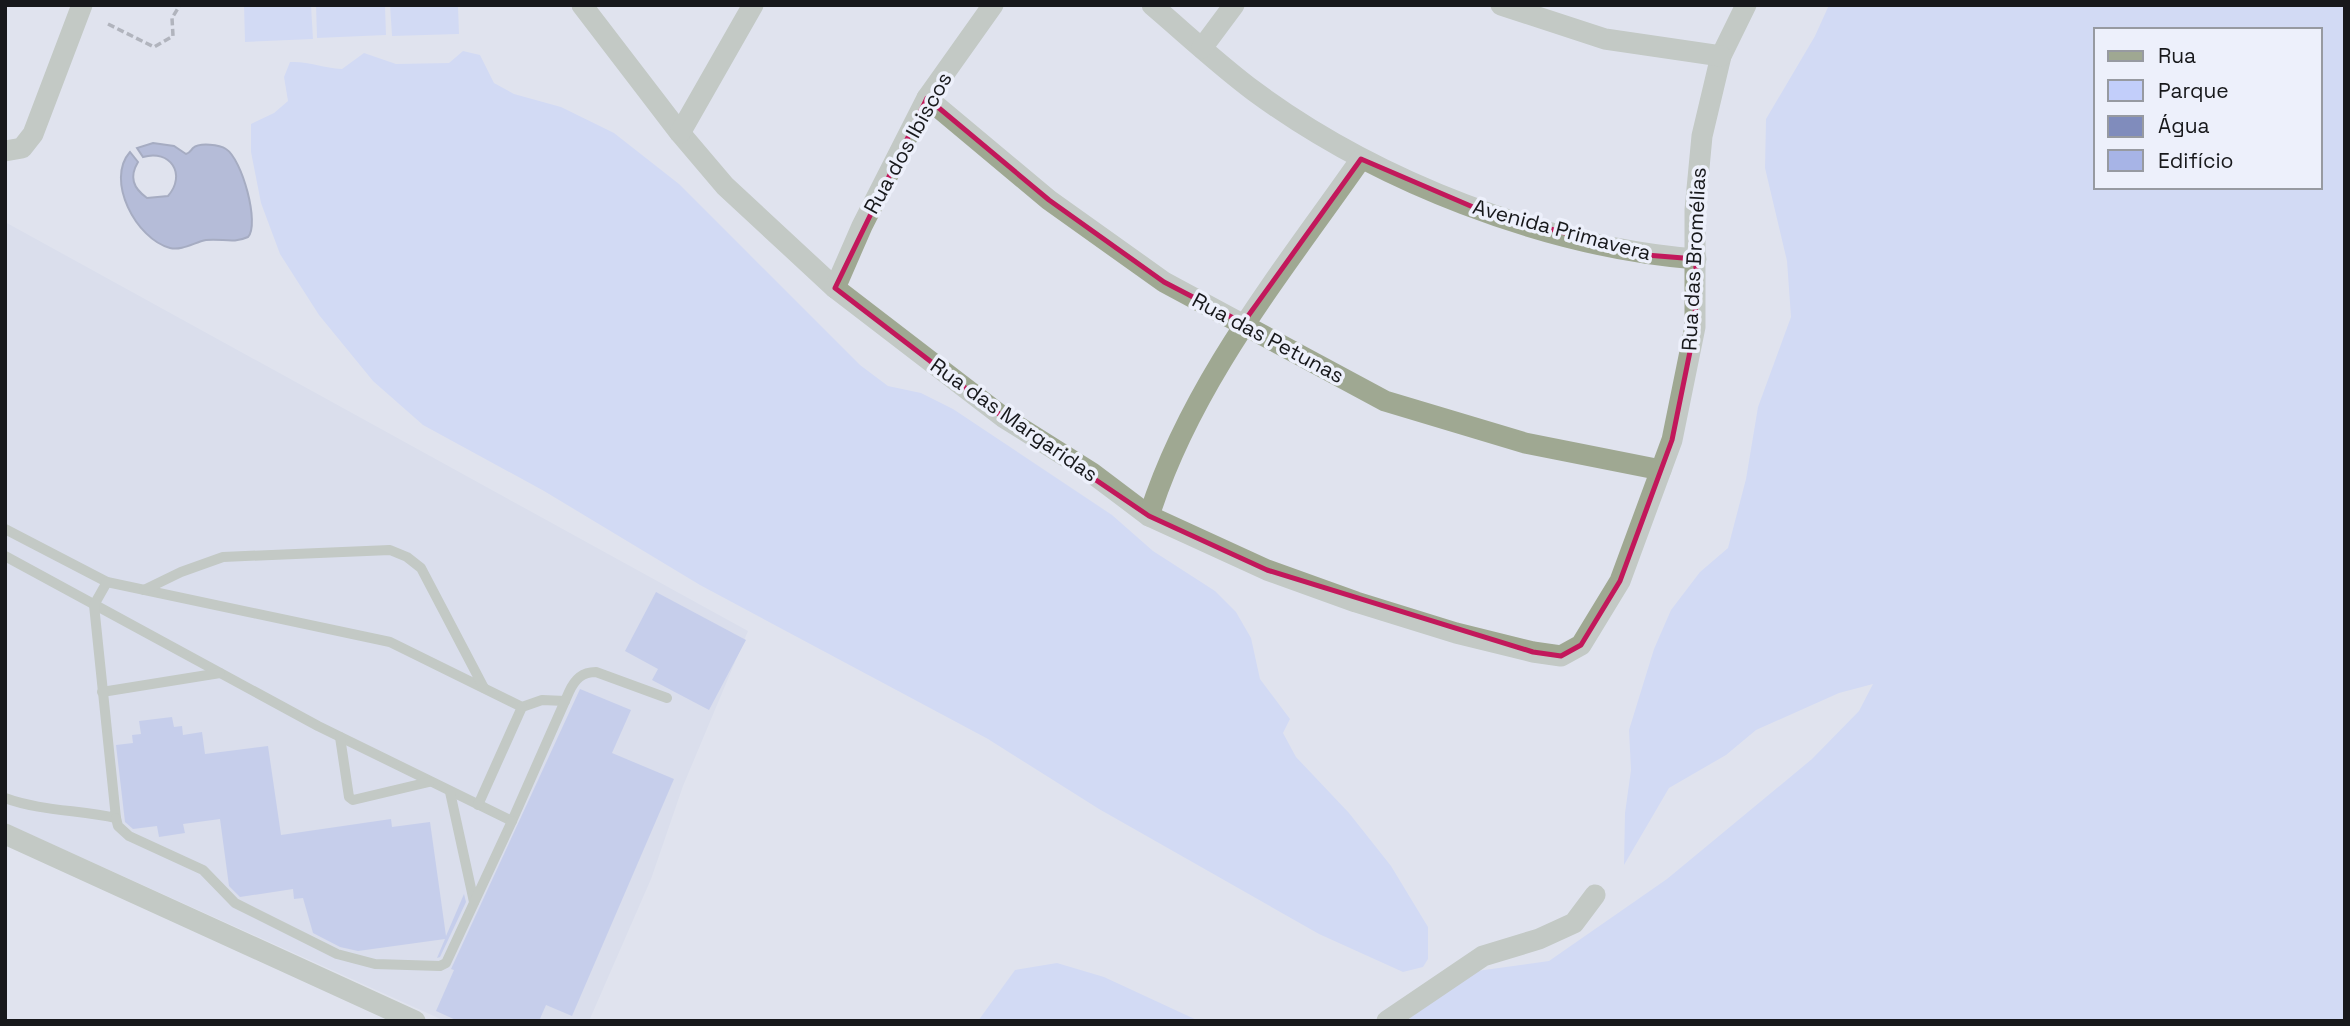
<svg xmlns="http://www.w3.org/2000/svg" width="2350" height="1026" font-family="'Space Grotesk',sans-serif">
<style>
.built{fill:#d2d7e9}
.green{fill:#c2cefa;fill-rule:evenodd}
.water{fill:#808cbc;stroke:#60698c;stroke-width:2}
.building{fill:#a7b4e6}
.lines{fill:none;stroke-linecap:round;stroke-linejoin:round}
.path{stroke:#787a81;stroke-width:3.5;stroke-dasharray:7 3.5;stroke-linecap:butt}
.lane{stroke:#9fa892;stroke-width:10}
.street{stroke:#9fa892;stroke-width:21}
.marked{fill:none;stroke:#c2185b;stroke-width:5;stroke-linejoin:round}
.labels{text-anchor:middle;stroke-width:7;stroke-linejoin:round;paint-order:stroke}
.street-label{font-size:21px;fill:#17181b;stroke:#edf0fb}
</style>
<rect width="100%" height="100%" fill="#e0e3ee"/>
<path class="built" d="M 5,222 L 748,631 L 683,786 L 651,879 L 589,1021 L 445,1021 L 5,823 Z"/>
<g class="green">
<path d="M 244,5 L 311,5 L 313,39 L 245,42 Z"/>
<path d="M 316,5 L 385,5 L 386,35 L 317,38 Z"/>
<path d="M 390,5 L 458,5 L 459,34 L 392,36 Z"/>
<path d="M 1829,5 L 2345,5 L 2345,1021 L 1407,1021 L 1462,973 L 1549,961 L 1667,879 L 1812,759 L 1859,711 L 1873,684 L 1839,693 L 1756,730 L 1726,755 L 1669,788 L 1624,865 L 1625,813 L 1631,770 L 1629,730 L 1654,649 L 1671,610 L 1700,572 L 1728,548 L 1746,479 L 1758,407 L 1791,317 L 1787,261 L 1765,168 L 1766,119 L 1815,36 ZM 2096,30 L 2320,30 L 2320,187 L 2096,187 Z"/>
<path d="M 463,51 L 480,55 L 494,83 L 514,94 L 561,107 L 614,133 L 679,184 L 860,365 L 888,386 L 921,393 L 953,409 L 1112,515 L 1153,551 L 1215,591 L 1236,612 L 1251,638 L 1260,679 L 1290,719 L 1283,733 L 1296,757 L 1349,813 L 1391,866 L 1428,927 L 1428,959 L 1423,967 L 1403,972 L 1319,934 L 1099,809 L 988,739 L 700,585 L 544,491 L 423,425 L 373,381 L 319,315 L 280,254 L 261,203 L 251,152 L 251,124 L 274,113 L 288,101 L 284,77 L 290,62 C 309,61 323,68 342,69 L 364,53 L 396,64 L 449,63 Z"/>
<path d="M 1057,963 L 1104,977 L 1199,1021 L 978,1021 L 1015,970 Z"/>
</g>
<path class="water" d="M 153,143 L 174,146 L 186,154 C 190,153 191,150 193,148 C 200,142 220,145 226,149 C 242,159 260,224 248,237 C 233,244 222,238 206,240 C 195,242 182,251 170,248 C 136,239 105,180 130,152 L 138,162 C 129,177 133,188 147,198 L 168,196 C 187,174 170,149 143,157 L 137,148 Z"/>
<g class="building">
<path d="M 656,592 L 746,640 L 709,710 L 652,680 L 658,669 L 625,651 Z"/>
<path d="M 580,689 L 631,710 L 612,753 L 674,779 L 572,1016 L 546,1005 L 539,1021 L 458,1021 L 436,1011 L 454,970 L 451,969 Z"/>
<path d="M 172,717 L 174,727 L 182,726 L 183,735 L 202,732 L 205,754 L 268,746 L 281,835 L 391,819 L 392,827 L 430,822 L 446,936 L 464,894 L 466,902 L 440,957 L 437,958 L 445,939 L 358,951 L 340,947 L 313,933 L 303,898 L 294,899 L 293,889 L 240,897 L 229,886 L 220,819 L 183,824 L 185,833 L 159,837 L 157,826 L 133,829 L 125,822 L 116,745 L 133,743 L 132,735 L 141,734 L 139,721 Z"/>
</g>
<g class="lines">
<path class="path" d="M 108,24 L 154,47 L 173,36 L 172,18 L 180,5"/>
<g class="lane">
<path d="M 5,529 L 107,582 L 390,642 L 522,707 L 542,700 L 565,701"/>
<path d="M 5,556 L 318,726 L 512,821 L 569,692 C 575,679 582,672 596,672 L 667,698"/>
<path d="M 144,590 L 181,572 L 223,557 L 390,550 L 407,557 L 421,568 L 484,688"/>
<path d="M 102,692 L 220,673"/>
<path d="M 340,737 L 349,797 L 353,800 L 429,782"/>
<path d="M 450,792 L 474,902"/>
<path d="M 5,798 C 40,811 80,810 116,818 L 94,605 L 107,582"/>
<path d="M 478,805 L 522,707"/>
<path d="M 116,818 L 118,826 L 129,836 L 203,870 L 235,903 L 337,954 L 375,964 L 440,966 L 446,963 L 512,821"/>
</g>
<g class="street">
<path d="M 582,5 L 680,133 L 725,186 L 835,288 L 1003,417 L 1092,473 L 1149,516 L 1267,570 L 1356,602 L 1456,633 L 1533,652 L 1561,656 L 1581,645 L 1620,581 L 1672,440 L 1695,327 L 1695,210 L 1702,136 L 1721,56 L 1746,5"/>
<path d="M 1152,5 C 1186,34 1218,64 1254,91 C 1376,181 1545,247 1696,259"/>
<path d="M 1501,5 L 1605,39 L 1721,56"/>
<path d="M 1202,48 L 1234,5"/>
<path d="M 927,98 L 1049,200 L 1164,282 L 1385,401 L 1525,443 L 1661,470"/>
<path d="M 680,133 L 753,5"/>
<path d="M 5,151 L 22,148 L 33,134 L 82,5"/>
<path d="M 835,288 L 862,226 L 927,98 L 993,5"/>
<path d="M 1149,516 C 1191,383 1282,272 1361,159"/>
<path d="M 5,834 L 415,1021"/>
<path d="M 1387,1021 L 1483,956 L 1539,939 L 1574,923 L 1595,895"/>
</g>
</g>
<path d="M0 0H2350V1026H0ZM 927,98 L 1049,200 L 1164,282 L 1243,323 L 1361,159 L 1480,210 L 1646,255 L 1696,259 L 1695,327 L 1672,440 L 1620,581 L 1581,645 L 1561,656 L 1533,652 L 1267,570 L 1149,516 L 1003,417 L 835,288 Z" fill="#e0e3ee" fill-opacity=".55" fill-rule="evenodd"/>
<path class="marked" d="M 927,98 L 1049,200 L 1164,282 L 1243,323 L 1361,159 L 1480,210 L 1646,255 L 1696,259 L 1695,327 L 1672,440 L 1620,581 L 1581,645 L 1561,656 L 1533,652 L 1267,570 L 1149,516 L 1003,417 L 835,288 Z"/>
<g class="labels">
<g class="street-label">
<text transform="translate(908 143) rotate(-61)" y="7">Rua dos Ibiscos</text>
<text transform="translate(1562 230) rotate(15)" y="7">Avenida Primavera</text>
<text transform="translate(1694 259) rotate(-87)" y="7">Rua das Bromélias</text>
<text transform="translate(1268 338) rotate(28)" y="7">Rua das Petunas</text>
<text transform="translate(1014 420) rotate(35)" y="7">Rua das Margaridas</text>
</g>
</g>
<rect width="2350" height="1026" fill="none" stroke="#17181b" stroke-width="14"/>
<rect x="2094" y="28" width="228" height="161" fill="#edf0fb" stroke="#979aa1" stroke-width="2"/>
<rect x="2108" y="51" width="35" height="10" fill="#9fa892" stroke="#979aa1" stroke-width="2"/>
<text x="2158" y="63" font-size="21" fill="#17181b">Rua</text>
<rect x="2108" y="80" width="35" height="21" fill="#c2cefa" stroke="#979aa1" stroke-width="2"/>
<text x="2158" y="98" font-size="21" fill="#17181b">Parque</text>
<rect x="2108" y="116" width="35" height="21" fill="#808cbc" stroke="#979aa1" stroke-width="2"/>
<text x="2158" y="133" font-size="21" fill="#17181b">Água</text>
<rect x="2108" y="150" width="35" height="21" fill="#a7b4e6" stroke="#979aa1" stroke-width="2"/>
<text x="2158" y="168" font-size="21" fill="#17181b">Edifício</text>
</svg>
